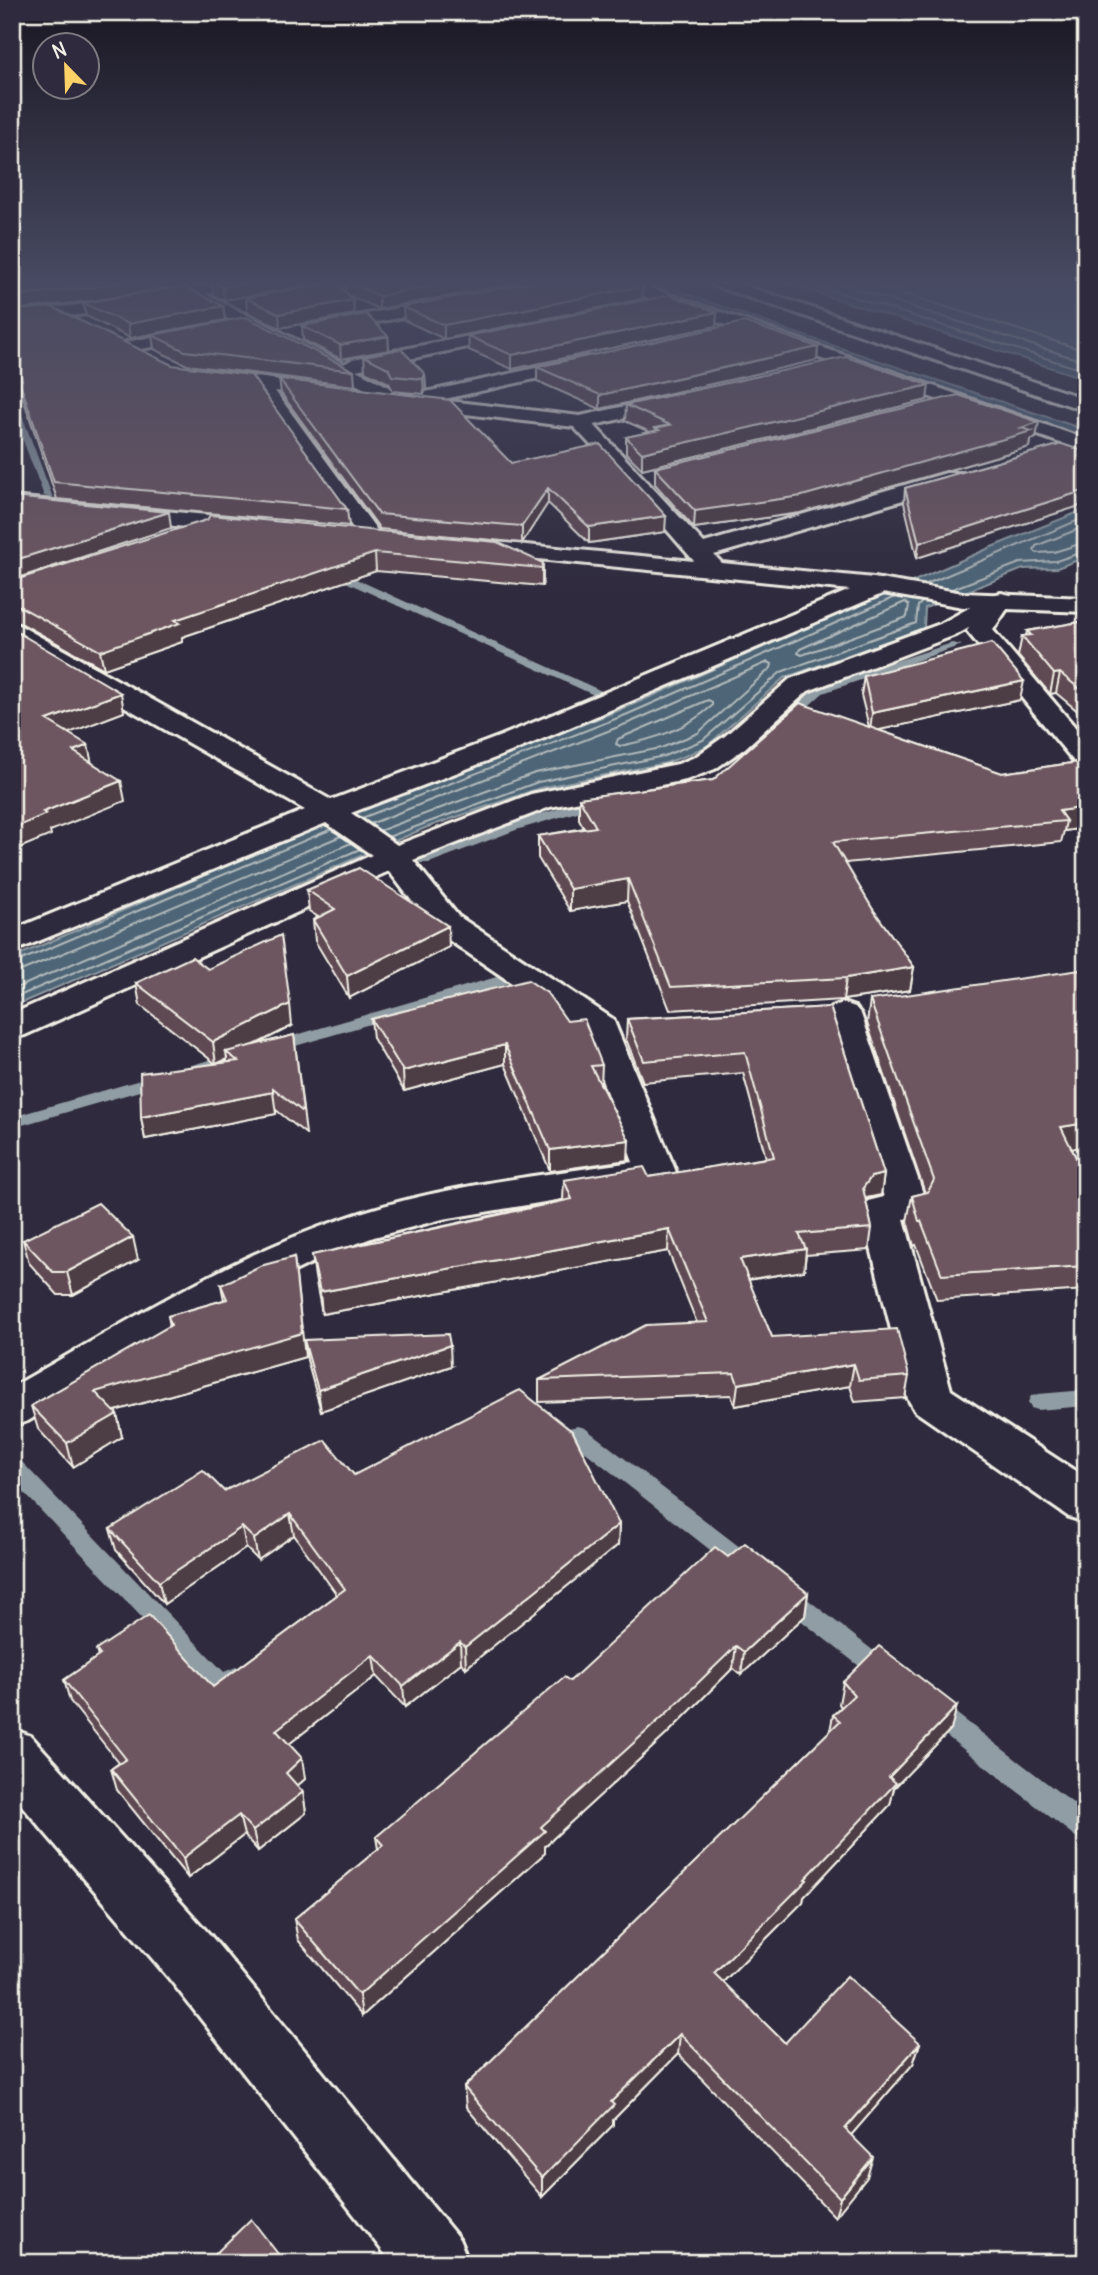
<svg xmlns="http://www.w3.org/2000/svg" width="1098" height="2275" font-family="Delius,sans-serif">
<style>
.water{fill:#4d6577;stroke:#909da4;stroke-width:2}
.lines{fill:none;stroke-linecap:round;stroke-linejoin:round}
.shore{stroke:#b1b9bb;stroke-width:2}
.stream{fill:#909da4;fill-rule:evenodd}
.minor-casing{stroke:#f4f1e8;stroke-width:6}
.tertiary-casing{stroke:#f4f1e8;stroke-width:6}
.secondary-casing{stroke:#f4f1e8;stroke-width:6}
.minor{fill:#2f2a3d;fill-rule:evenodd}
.tertiary{fill:#2f2a3d;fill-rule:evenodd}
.secondary{fill:#2f2a3d;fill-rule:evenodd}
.wall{fill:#5f4a53;stroke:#f4f1e8;stroke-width:2;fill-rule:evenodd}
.shaded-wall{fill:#4d3c44;stroke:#f4f1e8;stroke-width:2}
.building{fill:#6e5661;stroke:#f4f1e8;stroke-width:2}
</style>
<rect width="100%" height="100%" fill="#2f2a3d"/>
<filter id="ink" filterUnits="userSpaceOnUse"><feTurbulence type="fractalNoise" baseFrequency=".0143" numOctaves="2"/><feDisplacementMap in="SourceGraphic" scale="14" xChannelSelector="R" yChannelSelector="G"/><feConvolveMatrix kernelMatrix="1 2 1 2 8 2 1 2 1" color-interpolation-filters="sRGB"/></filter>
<g filter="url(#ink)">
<g class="water">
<path d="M 629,282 L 654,282 L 784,329 L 1086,430 L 1086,439 Z"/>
<path d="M 783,282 L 1086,282 L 1086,379 Z"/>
<path d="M 1086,509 L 1086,557 L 1057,568 L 1023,569 L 925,608 L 924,628 L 784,678 L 707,746 L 685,756 L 666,763 L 540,788 L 425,828 L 12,1007 L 12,958 L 306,832 L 625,708 L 994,546 Z"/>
</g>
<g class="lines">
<g class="shore">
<path d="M 806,282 L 1086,371"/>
<path d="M 833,282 L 1086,362"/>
<path d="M 867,282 L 1086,351"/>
<path d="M 1086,526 L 1036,546 L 1034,550 L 1037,553 L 1054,552 L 1086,542"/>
<path d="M 924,585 L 1086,517"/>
<path d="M 952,589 L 1020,563 L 1056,561 L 1086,551"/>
<path d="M 905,602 L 909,605 L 907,617 L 802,655 L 798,653 L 800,649 Z"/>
<path d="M 708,700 L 712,702 L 712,706 C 684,730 655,739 620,746 L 616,744 L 618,739 Z"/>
<path d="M 362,818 L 628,714 L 895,597"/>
<path d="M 370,824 L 631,722 L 768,662 L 772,664 L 771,668 L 698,733 L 661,748 L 535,773 L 379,831"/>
<path d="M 388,837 L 538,782 L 664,756 L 703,740 L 781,672 L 916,623 L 918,606 L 922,602"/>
<path d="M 12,964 L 332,829"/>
<path d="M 12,972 L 21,971 L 341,836"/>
<path d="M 12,990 L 351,843"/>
<path d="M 12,999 L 360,849"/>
</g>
<g class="stream">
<path d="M 12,396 L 16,399 L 53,498 L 44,496 L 12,411 Z"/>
<path d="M 326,569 L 334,569 L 606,693 L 596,696 L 326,573 Z"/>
<path d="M 952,643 L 962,645 L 823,693 L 790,723 L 786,724 L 780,720 L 791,706 L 815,687 Z"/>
<path d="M 603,796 L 610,800 L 608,803 L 516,830 L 429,863 L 419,863 L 417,860 L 506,824 Z"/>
<path d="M 500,976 L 508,981 L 506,984 L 197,1075 L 185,1075 L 183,1071 L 185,1067 Z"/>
<path d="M 161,1074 L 169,1079 L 167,1083 L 12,1128 L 12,1117 Z"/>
<path d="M 1086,1390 L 1086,1406 L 1038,1410 L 1031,1408 L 1028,1402 L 1031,1396 L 1038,1394 Z"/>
<path d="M 578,1426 L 585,1428 L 758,1561 L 761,1568 L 758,1575 L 750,1577 L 742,1575 L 574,1443 L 551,1447 L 544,1445 L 540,1439 L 544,1433 Z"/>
<path d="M 12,1458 L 20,1460 L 224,1672 L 236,1667 L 244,1670 L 248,1677 L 244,1684 L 222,1698 L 214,1694 L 12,1480 Z"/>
<path d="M 789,1588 L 797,1591 L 893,1666 L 897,1673 L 893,1680 L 885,1683 L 877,1680 L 781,1605 L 778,1598 L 781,1591 Z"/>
<path d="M 935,1701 L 944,1704 L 1086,1813 L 1086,1841 L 1077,1838 L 926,1720 L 923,1712 L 926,1704 Z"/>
</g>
<defs>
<g id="minor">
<path d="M 161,282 C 172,282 185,286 194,286 C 213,284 232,282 251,282 L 249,285 L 205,294 L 344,364 L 353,359 L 521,326 L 530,331 L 521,336 L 356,370 L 407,396 L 587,357 L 593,358 L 596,362 L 593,366 L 440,400 L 580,416 L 676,395 L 683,397 L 686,401 L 683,405 L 594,425 L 704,543 L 946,473 L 962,473 L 965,478 L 962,483 L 714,555 L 722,563 L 874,578 L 889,581 L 892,586 L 889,591 L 521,748 L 351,813 L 397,845 L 531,794 L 678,764 L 695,757 L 725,736 L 790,679 L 940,624 L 992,595 L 1001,593 L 1010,595 L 1013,600 L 1010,605 L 958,634 L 808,691 L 745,748 L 715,769 L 686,780 L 550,807 L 413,860 L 458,916 L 613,1019 L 676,1172 L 670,1181 L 443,1219 L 374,1237 L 334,1252 L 216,1309 L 28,1421 L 12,1426 L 12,1387 C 120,1326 224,1259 342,1219 C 435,1186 535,1176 633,1162 L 584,1032 L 434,930 L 389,871 L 25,1035 L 12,1038 L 12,1014 L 372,855 L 326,823 L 12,952 L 12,930 L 305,810 L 12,642 L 12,623 L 21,626 L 331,800 L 501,736 L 850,590 L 456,551 L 452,546 L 456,541 L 464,539 L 694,561 L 628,485 L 574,427 L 398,406 L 186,297 L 97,313 L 12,322 L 12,312 L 97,303 L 172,290 Z"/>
<path d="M 342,282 L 377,282 L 369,287 L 288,302 L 280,297 L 288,292 Z"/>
<path d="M 610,282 L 634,282 L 1086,439 L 1086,452 L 612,285 Z"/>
<path d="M 456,297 L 464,302 L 462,306 L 319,333 L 310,328 L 319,323 Z"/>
<path d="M 203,327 L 209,328 L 212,332 L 209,336 L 126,352 L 117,347 L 126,342 Z"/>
<path d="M 206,370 L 337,388 L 340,392 L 330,398 L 275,391 L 382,537 L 379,542 L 363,542 L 254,388 L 199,380 L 197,376 Z"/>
<path d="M 12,497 L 251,519 L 259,521 L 262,526 L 259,531 L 251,533 L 12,511 Z"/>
<path d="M 843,1003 L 855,1007 L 861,1014 L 927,1205 L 921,1215 L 904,1219 L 951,1390 L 1086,1478 L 1086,1522 L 1069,1517 L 915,1411 L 908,1399 L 862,1211 L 868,1201 L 884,1197 L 825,1014 L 831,1007 Z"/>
<path d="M 12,1729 L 31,1736 L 210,1935 L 459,2239 L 469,2263 L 392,2263 L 168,1977 L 12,1794 Z"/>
</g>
<path id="tertiary" d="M 880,579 L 963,593 L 1086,598 L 1086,612 L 1007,609 L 993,630 L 1086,740 L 1086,767 L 1076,764 L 967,631 L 983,608 L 963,607 L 871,591 L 868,586 L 871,581 Z"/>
<path id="secondary" d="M 710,282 L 734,282 L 1086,399 L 1086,411 L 712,285 Z"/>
</defs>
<use href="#minor" class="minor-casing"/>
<use href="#tertiary" class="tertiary-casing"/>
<use href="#secondary" class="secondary-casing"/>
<use href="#minor" class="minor"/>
<use href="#tertiary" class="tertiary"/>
<use href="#secondary" class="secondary"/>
</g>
<g class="wall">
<path d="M 12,282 L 165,288 L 102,300 L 223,306 L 225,320 L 130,338 L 86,316 L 83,303 L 96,301 L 18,309 L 347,509 L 349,526 L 57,499 L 22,395 L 19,380 L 12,362 Z"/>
<path d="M 184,282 L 326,282 L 224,300 L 213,295 L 212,282 L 194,283 Z"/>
<path d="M 345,282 L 522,282 L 379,309 L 348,295 L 354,314 L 280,328 L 247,312 L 246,298 L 346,292 Z"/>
<path d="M 643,286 L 642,299 L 444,339 L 404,320 L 403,307 Z"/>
<path d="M 717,312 L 716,326 L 512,369 L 469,350 L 468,336 Z"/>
<path d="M 302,326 L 388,336 L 389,350 L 341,359 L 303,340 Z"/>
<path d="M 152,335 L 354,371 L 355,386 L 187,365 L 154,349 Z"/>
<path d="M 818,347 L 817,360 L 600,409 L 537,381 L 537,367 Z"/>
<path d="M 364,356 L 425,374 L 426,389 L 424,394 L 393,391 L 389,383 L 365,371 Z"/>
<path d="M 279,379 L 511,463 L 665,532 L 589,543 L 548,503 L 522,543 L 380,529 L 281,393 Z"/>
<path d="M 927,400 L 642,469 L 626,453 L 626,437 L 650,432 L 625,421 L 626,405 Z"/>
<path d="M 1036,438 L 1030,440 L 1029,447 L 800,513 L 694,528 L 655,484 L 655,468 Z"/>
<path d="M 1062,444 L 917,558 L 904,503 L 905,488 Z"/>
<path d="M 207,520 L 543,563 L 543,581 L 542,586 L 376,571 L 182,637 L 182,642 L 104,669 L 22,624 L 12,621 L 12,581 Z"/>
<path d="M 1086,621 L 1086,718 L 1056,693 L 1050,694 L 1018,656 L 1022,636 L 1026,636 L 1027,631 Z"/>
<path d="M 864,676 L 1020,700 L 878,730 L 1002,773 L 1086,761 L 1086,828 L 1064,831 L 1061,842 L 845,863 L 872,908 L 914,967 L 910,990 L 843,1000 L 670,1010 L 627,901 L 570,911 L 538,858 L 538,836 L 584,828 L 579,819 L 579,798 L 713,780 L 869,727 L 861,695 Z"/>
<path d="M 307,890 L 449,947 L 349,998 L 315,941 L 313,920 L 318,917 L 309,911 Z"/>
<path d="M 136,983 L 292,1026 L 255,1045 L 294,1035 L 306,1134 L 276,1110 L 276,1114 L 145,1139 L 141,1117 L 216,1064 L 140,1005 ZM 227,1059 L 227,1062 L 217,1064 Z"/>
<path d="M 870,1000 L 1072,1149 L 1086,1178 L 1086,1290 L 937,1300 L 916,1245 L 914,1246 L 907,1221 L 912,1196 L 925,1193 L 867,1023 Z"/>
<path d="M 830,1007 L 884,1174 L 881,1195 L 867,1198 L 866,1201 L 872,1228 L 869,1250 L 806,1255 L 804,1271 L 748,1280 L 772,1337 L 909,1376 L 905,1398 L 855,1402 L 850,1386 L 735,1406 L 731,1395 L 539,1402 L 539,1380 L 697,1323 L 668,1251 L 322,1314 L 315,1277 L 312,1255 L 563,1200 L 564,1180 L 649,1177 L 766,1158 L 743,1073 L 643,1082 L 626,1039 L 627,1019 Z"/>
<path d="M 371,1019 L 567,1021 L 602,1065 L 601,1085 L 628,1160 L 550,1171 L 505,1064 L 404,1091 L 373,1038 Z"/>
<path d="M 23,1240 L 138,1260 L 73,1295 L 58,1295 L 29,1263 Z"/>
<path d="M 221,1285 L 305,1357 L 114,1411 L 117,1414 L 122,1437 L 73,1467 L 38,1429 L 31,1406 L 170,1326 L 168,1316 L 224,1300 Z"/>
<path d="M 304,1340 L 451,1366 L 321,1411 L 307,1360 Z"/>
<path d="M 354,1475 L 619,1524 L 618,1545 L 466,1668 L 461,1663 L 405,1707 L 376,1676 L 289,1744 L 305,1779 L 297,1786 L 303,1792 L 306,1813 L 258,1851 L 244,1835 L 188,1878 L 117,1790 L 111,1769 L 119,1763 L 70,1701 L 64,1680 L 98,1657 L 96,1650 L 213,1687 L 337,1595 L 294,1535 L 258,1560 L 246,1548 L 164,1604 L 116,1550 L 110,1529 L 224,1491 Z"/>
<path d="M 728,1557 L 808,1593 L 805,1616 L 741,1675 L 733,1668 L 667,1734 L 545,1846 L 545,1853 L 362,2016 L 298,1940 L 294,1919 L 378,1849 L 376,1837 L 570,1681 Z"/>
<path d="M 843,1682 L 951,1729 L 894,1788 L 890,1805 L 804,1897 L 803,1902 L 723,1982 L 785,2043 L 920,2043 L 913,2064 L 851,2135 L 867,2177 L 835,2217 L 678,2054 L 613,2120 L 613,2125 L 542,2197 L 466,2107 L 464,2087 L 830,1731 L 833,1715 L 841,1707 L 839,1704 Z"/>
</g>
<g class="shaded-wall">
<path d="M 123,282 L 165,282 L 165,288 L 97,300 L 12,310 L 12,296 Z"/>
<path d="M 250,282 L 326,282 L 224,300 L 223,287 Z"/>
<path d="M 451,282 L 522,282 L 379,309 L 379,296 Z"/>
<path d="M 643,286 L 642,299 L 444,339 L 444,325 Z"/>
<path d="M 353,300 L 354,314 L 280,328 L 279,314 Z"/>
<path d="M 223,306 L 225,320 L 130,338 L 128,324 Z"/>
<path d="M 717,312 L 716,326 L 512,369 L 512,355 Z"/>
<path d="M 388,336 L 389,350 L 341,359 L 340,345 Z"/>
<path d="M 818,347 L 817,360 L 600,409 L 600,395 Z"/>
<path d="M 425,374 L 426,389 L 424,394 L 423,379 Z"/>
<path d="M 929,385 L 927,400 L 642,469 L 642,453 Z"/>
<path d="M 1039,422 L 1036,438 L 1030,440 L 1029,447 L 800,513 L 694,528 L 695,511 Z"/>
<path d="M 548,488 L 548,503 L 522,543 L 522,526 Z"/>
<path d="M 1086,490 L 1086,504 L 917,558 L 919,543 Z"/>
<path d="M 169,512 L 171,528 L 12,580 L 12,561 Z"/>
<path d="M 666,516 L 665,532 L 589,543 L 589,527 Z"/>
<path d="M 375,553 L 376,571 L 182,637 L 182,642 L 104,669 L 100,651 L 175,620 Z"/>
<path d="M 543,563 L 543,581 L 542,586 L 542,568 Z"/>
<path d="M 1060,673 L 1056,693 L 1050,694 L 1054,674 Z"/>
<path d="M 1024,681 L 1020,700 L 870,732 L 872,713 Z"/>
<path d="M 121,693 L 124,712 L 51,740 L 47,720 Z"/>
<path d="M 88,745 L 92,764 L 73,751 Z"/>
<path d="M 121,781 L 125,801 L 50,831 L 51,835 L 12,851 L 12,829 L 43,812 Z"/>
<path d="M 1086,807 L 1086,828 L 1064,831 L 1066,821 L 1059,811 Z"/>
<path d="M 628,879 L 627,901 L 570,911 L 570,889 Z"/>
<path d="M 448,926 L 449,947 L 349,998 L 347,976 Z"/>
<path d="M 914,967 L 910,990 L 843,1000 L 846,978 Z"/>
<path d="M 290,1004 L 292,1026 L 232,1056 L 226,1052 L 227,1059 L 216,1064 L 213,1042 Z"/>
<path d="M 505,1045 L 505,1064 L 404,1091 L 403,1071 Z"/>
<path d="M 273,1092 L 276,1114 L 145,1139 L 141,1117 Z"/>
<path d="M 1086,1123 L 1086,1146 L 1056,1152 L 1061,1127 Z"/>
<path d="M 629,1140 L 628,1160 L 550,1171 L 550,1150 Z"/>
<path d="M 884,1174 L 881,1195 L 867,1198 L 860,1210 L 863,1188 L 871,1177 Z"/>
<path d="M 669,1229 L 668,1251 L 322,1314 L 320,1292 Z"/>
<path d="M 133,1237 L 138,1260 L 73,1295 L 67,1272 Z"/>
<path d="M 806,1249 L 804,1271 L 738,1281 L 740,1259 Z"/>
<path d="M 294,1257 L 305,1357 L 101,1415 L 95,1392 Z"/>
<path d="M 450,1345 L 451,1366 L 321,1411 L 318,1390 Z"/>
<path d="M 854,1364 L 850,1386 L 735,1406 L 738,1384 Z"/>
<path d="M 117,1414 L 122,1437 L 73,1467 L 67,1443 Z"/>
<path d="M 290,1514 L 294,1535 L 258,1560 L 254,1539 Z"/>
<path d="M 619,1524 L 618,1545 L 466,1668 L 465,1647 Z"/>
<path d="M 242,1527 L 246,1548 L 164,1604 L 159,1582 Z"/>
<path d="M 808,1593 L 805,1616 L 741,1675 L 744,1652 Z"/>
<path d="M 460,1642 L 461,1663 L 405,1707 L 403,1686 Z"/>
<path d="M 736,1646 L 733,1668 L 667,1734 L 545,1846 L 545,1853 L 362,2016 L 359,1995 Z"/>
<path d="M 373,1655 L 376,1676 L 280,1751 L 276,1730 Z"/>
<path d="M 957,1706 L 951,1729 L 894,1788 L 890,1805 L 804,1897 L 803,1902 L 711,1994 L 714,1973 L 805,1879 L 889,1777 Z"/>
<path d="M 302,1758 L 305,1779 L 289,1793 L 286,1773 Z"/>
<path d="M 303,1792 L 306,1813 L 258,1851 L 253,1831 Z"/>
<path d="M 239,1815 L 244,1835 L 188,1878 L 183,1858 Z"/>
<path d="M 680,2034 L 678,2054 L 613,2120 L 613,2125 L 542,2197 L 542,2178 L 611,2102 Z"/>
<path d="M 920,2043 L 913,2064 L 840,2148 L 845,2129 Z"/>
<path d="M 873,2157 L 867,2177 L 835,2217 L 840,2198 Z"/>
</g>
<g class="building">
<path d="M 12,282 L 123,282 L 95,287 L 12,296 Z"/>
<path d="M 213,282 L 250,282 L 223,287 Z"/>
<path d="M 336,282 L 353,300 L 279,314 L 246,298 Z"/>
<path d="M 348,282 L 451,282 L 379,296 Z"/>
<path d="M 532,282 L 633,282 L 643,286 L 444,325 L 403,307 Z"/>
<path d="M 184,286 L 223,306 L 128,324 L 83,303 Z"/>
<path d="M 670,295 L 717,312 L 512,355 L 468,336 Z"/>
<path d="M 52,307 L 172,365 L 251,375 L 347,509 L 54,482 L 19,380 L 22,380 L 12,354 L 12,310 Z"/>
<path d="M 366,314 L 388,336 L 340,345 L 302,326 Z"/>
<path d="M 246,317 L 354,371 L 185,351 L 152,335 Z"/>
<path d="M 744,322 L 818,347 L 600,395 L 537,367 Z"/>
<path d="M 401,349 L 425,374 L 423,379 L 392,376 L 388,368 L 364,356 Z"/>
<path d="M 846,357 L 929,385 L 642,453 L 626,437 L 659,430 L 655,428 L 670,425 L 626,405 Z"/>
<path d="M 279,379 L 450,400 L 511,463 L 600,444 L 666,516 L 589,527 L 548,488 L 522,526 L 379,514 Z"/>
<path d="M 958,395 L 1039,422 L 1021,428 L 1032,431 L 802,496 L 695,511 L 655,468 Z"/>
<path d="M 1062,444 L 1086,452 L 1086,490 L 919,543 L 905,488 Z"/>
<path d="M 12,497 L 169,512 L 12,561 Z"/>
<path d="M 210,515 L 497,542 L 543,563 L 542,568 L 375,553 L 175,620 L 180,623 L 100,651 L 19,606 L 12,604 L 12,581 L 207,520 Z"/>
<path d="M 1086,621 L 1086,694 L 1060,673 L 1054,674 L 1022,636 L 1031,635 L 1027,631 Z"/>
<path d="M 12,629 L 121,693 L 47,720 L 88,745 L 73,751 L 121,781 L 43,812 L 46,814 L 12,829 Z"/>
<path d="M 992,643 L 1024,681 L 872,713 L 864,676 Z"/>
<path d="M 800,703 L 1002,773 L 1086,761 L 1086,807 L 1059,811 L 1066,821 L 833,842 L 872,908 L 914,967 L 846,978 L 671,987 L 628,879 L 570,889 L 538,836 L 596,827 L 579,798 L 713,780 Z"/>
<path d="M 359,868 L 448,926 L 347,976 L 313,920 L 335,909 L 307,890 Z"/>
<path d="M 281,935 L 290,1004 L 213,1042 L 136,983 L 192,957 L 208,969 Z"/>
<path d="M 1080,970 L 1086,977 L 1086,1123 L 1061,1127 L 1086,1178 L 1086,1266 L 942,1275 L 921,1221 L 919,1221 L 912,1196 L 928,1192 L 934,1180 L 870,1000 Z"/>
<path d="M 528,980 L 547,993 L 567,1021 L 584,1019 L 602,1065 L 591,1066 L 629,1140 L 550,1150 L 505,1045 L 403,1071 L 371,1019 Z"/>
<path d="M 830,1007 L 884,1174 L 871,1177 L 863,1188 L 872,1228 L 799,1234 L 806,1249 L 740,1259 L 772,1337 L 897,1329 L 909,1376 L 859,1380 L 854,1364 L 738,1384 L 734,1373 L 539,1380 L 646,1325 L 708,1322 L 669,1229 L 320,1292 L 312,1255 L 572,1199 L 564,1180 L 644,1167 L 649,1177 L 774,1157 L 745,1052 L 644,1061 L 627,1019 Z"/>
<path d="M 294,1035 L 303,1112 L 273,1088 L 273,1092 L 141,1117 L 140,1073 L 238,1061 L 226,1052 Z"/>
<path d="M 98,1203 L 133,1237 L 67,1272 L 53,1272 L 23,1240 Z"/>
<path d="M 294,1257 L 302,1333 L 95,1392 L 117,1414 L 67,1443 L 31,1406 L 171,1325 L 168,1316 L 227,1299 L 221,1285 L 260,1266 Z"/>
<path d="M 448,1334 L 450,1345 L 318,1390 L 304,1340 Z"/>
<path d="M 520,1390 L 573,1432 L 619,1524 L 465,1647 L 460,1642 L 403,1686 L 373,1655 L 276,1730 L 302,1758 L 286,1773 L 303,1792 L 253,1831 L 239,1815 L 183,1858 L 111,1769 L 126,1759 L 64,1680 L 100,1655 L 96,1650 L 149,1615 L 213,1687 L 345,1589 L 290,1514 L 254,1539 L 242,1527 L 159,1582 L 110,1529 L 203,1470 L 224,1491 L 325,1440 L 354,1475 Z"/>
<path d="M 745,1543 L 808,1593 L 744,1652 L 736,1646 L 669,1711 L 541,1827 L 545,1831 L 359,1995 L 294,1919 L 383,1845 L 376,1837 L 564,1677 L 570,1681 L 715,1547 L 728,1557 Z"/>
<path d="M 879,1646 L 957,1706 L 889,1777 L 896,1783 L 805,1879 L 807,1880 L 714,1973 L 785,2043 L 847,1976 L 920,2043 L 845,2129 L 873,2157 L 840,2198 L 680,2034 L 611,2102 L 614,2105 L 542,2178 L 464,2087 L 840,1721 L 833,1715 L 854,1695 L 843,1682 Z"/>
<path d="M 251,2219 L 285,2263 L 206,2263 Z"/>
</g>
</g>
<linearGradient id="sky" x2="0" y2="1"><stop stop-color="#1a1722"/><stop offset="0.47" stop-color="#474a62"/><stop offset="1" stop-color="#474a62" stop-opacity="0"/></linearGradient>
<rect width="1098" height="601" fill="url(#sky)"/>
<rect width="1098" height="2275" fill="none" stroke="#2f2a3d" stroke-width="42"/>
<rect x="21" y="21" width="1056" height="2233" fill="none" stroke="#f4f1e8" stroke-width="2.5" filter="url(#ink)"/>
<g transform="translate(66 66) rotate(337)"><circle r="33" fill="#2f2a3d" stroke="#7e7a81" stroke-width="2"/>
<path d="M0-5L12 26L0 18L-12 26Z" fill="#ffd166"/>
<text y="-10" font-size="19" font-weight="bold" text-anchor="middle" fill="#f4f1e8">N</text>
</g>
</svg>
